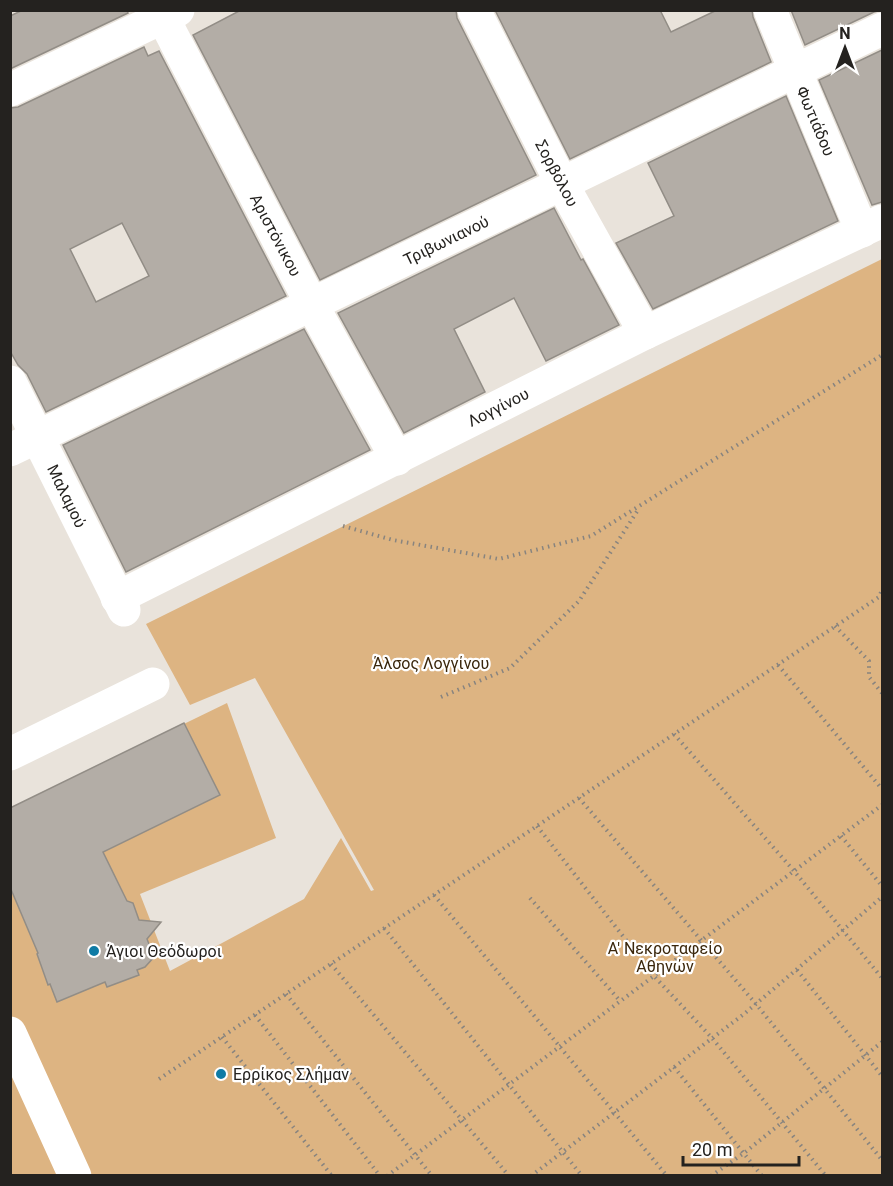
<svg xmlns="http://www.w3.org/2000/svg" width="893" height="1186" font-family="Roboto,sans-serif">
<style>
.green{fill:#ddb482}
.building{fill:#b3ada6;stroke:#928d86;stroke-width:1.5;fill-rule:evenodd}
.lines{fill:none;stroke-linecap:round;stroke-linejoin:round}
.path{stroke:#88847f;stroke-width:4;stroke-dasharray:1.5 4.5;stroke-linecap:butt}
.minor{stroke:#fff;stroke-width:33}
.poi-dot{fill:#0f7ba5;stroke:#fff;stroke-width:2}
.labels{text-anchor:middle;stroke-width:4.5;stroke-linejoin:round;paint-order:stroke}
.street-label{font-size:16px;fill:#24221f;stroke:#fff}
.park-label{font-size:16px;fill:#3a260b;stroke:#fff}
.poi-label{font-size:16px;fill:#24221f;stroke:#fff;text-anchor:start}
</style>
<rect width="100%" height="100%" fill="#e9e3db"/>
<path class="green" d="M 882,259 L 882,1175 L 11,1176 L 11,808 L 227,703 L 276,838 L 140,894 L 170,971 L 304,899 L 341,838 L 371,891 L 374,890 L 255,678 L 190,705 L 146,624 Z"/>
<g class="building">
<path d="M 23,10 L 127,10 L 128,13 L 10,69 L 10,16 Z"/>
<path d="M 241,10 L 456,10 L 457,18 L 536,175 L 320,280 L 193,35 Z"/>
<path d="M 495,10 L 660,10 L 671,32 L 717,10 L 752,10 L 753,17 L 771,62 L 570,159 Z"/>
<path d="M 791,10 L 882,10 L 874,12 L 805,45 Z"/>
<path d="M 144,47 L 148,56 L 159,51 L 286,296 L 46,412 L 27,374 L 18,365 L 10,351 L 10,108 L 18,107 ZM 122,223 L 149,276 L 96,302 L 70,249 Z"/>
<path d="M 882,50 L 882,202 L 872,205 L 819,80 Z"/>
<path d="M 786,96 L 838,221 L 653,309 L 616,243 L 674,216 L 648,163 Z"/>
<path d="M 554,208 L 581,260 L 583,259 L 619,325 L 546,361 L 514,298 L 454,329 L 485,392 L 404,433 L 338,313 Z"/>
<path d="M 304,329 L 370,450 L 126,572 L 63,445 Z"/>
<path d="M 184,723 L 220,795 L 103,852 L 127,901 L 133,903 L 139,920 L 161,922 L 147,939 L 154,957 L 145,967 L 137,970 L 139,975 L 107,987 L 105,982 L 57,1002 L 50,984 L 48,985 L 37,954 L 38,953 L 10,887 L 10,808 Z"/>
</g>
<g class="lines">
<g class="path">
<path d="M 343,526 L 393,540 L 499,559 L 591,536 L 882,355"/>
<path d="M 835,626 L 869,661 L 869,677 L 882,693"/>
<path d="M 778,665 L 882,789"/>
<path d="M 441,697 L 510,668 L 579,601 L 638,510"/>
<path d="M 674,734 L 794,871 L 882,978"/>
<path d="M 579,798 L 756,1004 L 882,1160"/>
<path d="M 537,826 L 654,976 L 712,1038 L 826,1176"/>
<path d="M 841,836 L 882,886"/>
<path d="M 434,895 L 667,1176"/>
<path d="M 530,898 L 620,1001"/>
<path d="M 384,928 L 582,1176"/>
<path d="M 331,964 L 509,1176"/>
<path d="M 797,970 L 882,1076"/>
<path d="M 286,994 L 432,1176"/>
<path d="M 255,1015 L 380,1176"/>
<path d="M 222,1037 L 332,1176"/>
<path d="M 674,1067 L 762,1176"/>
<path d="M 159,1079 L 879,597 L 882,590"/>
<path d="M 387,1176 L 882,805"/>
<path d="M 531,1176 L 744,1014 L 882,897"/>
<path d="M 711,1176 L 744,1153 L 882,1042"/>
</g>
<g class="minor">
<path d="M 159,10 L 312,305 L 397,459"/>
<path d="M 474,10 L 562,184 L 645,333"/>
<path d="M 770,10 L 862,231"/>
<path d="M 10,90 L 178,10"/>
<path d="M 10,382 L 124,610"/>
<path d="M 10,450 L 882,29"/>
<path d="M 117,598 L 645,333 L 882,221"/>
<path d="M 10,754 L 153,684"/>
<path d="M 10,1033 L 75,1176"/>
</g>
</g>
<g class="poi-dot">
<circle cx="94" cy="951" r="6"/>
<circle cx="221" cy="1074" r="6"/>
</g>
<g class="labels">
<g class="street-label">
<text transform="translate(816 121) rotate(67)" y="6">Φωτιάδου</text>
<text transform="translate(557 173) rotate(62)" y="6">Σορβόλου</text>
<text transform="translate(276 235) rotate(62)" y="6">Αριστόνικου</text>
<text transform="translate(446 240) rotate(-26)" y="6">Τριβωνιανού</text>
<text transform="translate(498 407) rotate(-27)" y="6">Λογγίνου</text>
<text transform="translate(67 496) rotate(64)" y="6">Μαλαμού</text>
</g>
<g class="park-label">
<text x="431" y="669">Άλσος Λογγίνου</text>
<text x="665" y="954">Α' Νεκροταφείο<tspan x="665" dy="18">Αθηνών</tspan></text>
</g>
<g class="poi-label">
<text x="106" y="957">Άγιοι Θεόδωροι</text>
<text x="233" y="1080">Ερρίκος Σλήμαν</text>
</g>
</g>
<rect width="893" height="1186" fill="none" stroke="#24221f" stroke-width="24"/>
<g transform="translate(845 48)" stroke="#ffffff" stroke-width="4.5" paint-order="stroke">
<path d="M0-4.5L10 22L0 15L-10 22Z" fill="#24221f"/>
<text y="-9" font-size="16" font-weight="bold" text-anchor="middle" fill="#24221f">N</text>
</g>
<path d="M683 1156v9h116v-9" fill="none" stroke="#24221f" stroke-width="3"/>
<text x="692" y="1156" font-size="18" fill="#24221f" stroke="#ffffff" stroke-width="4.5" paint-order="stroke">20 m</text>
</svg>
